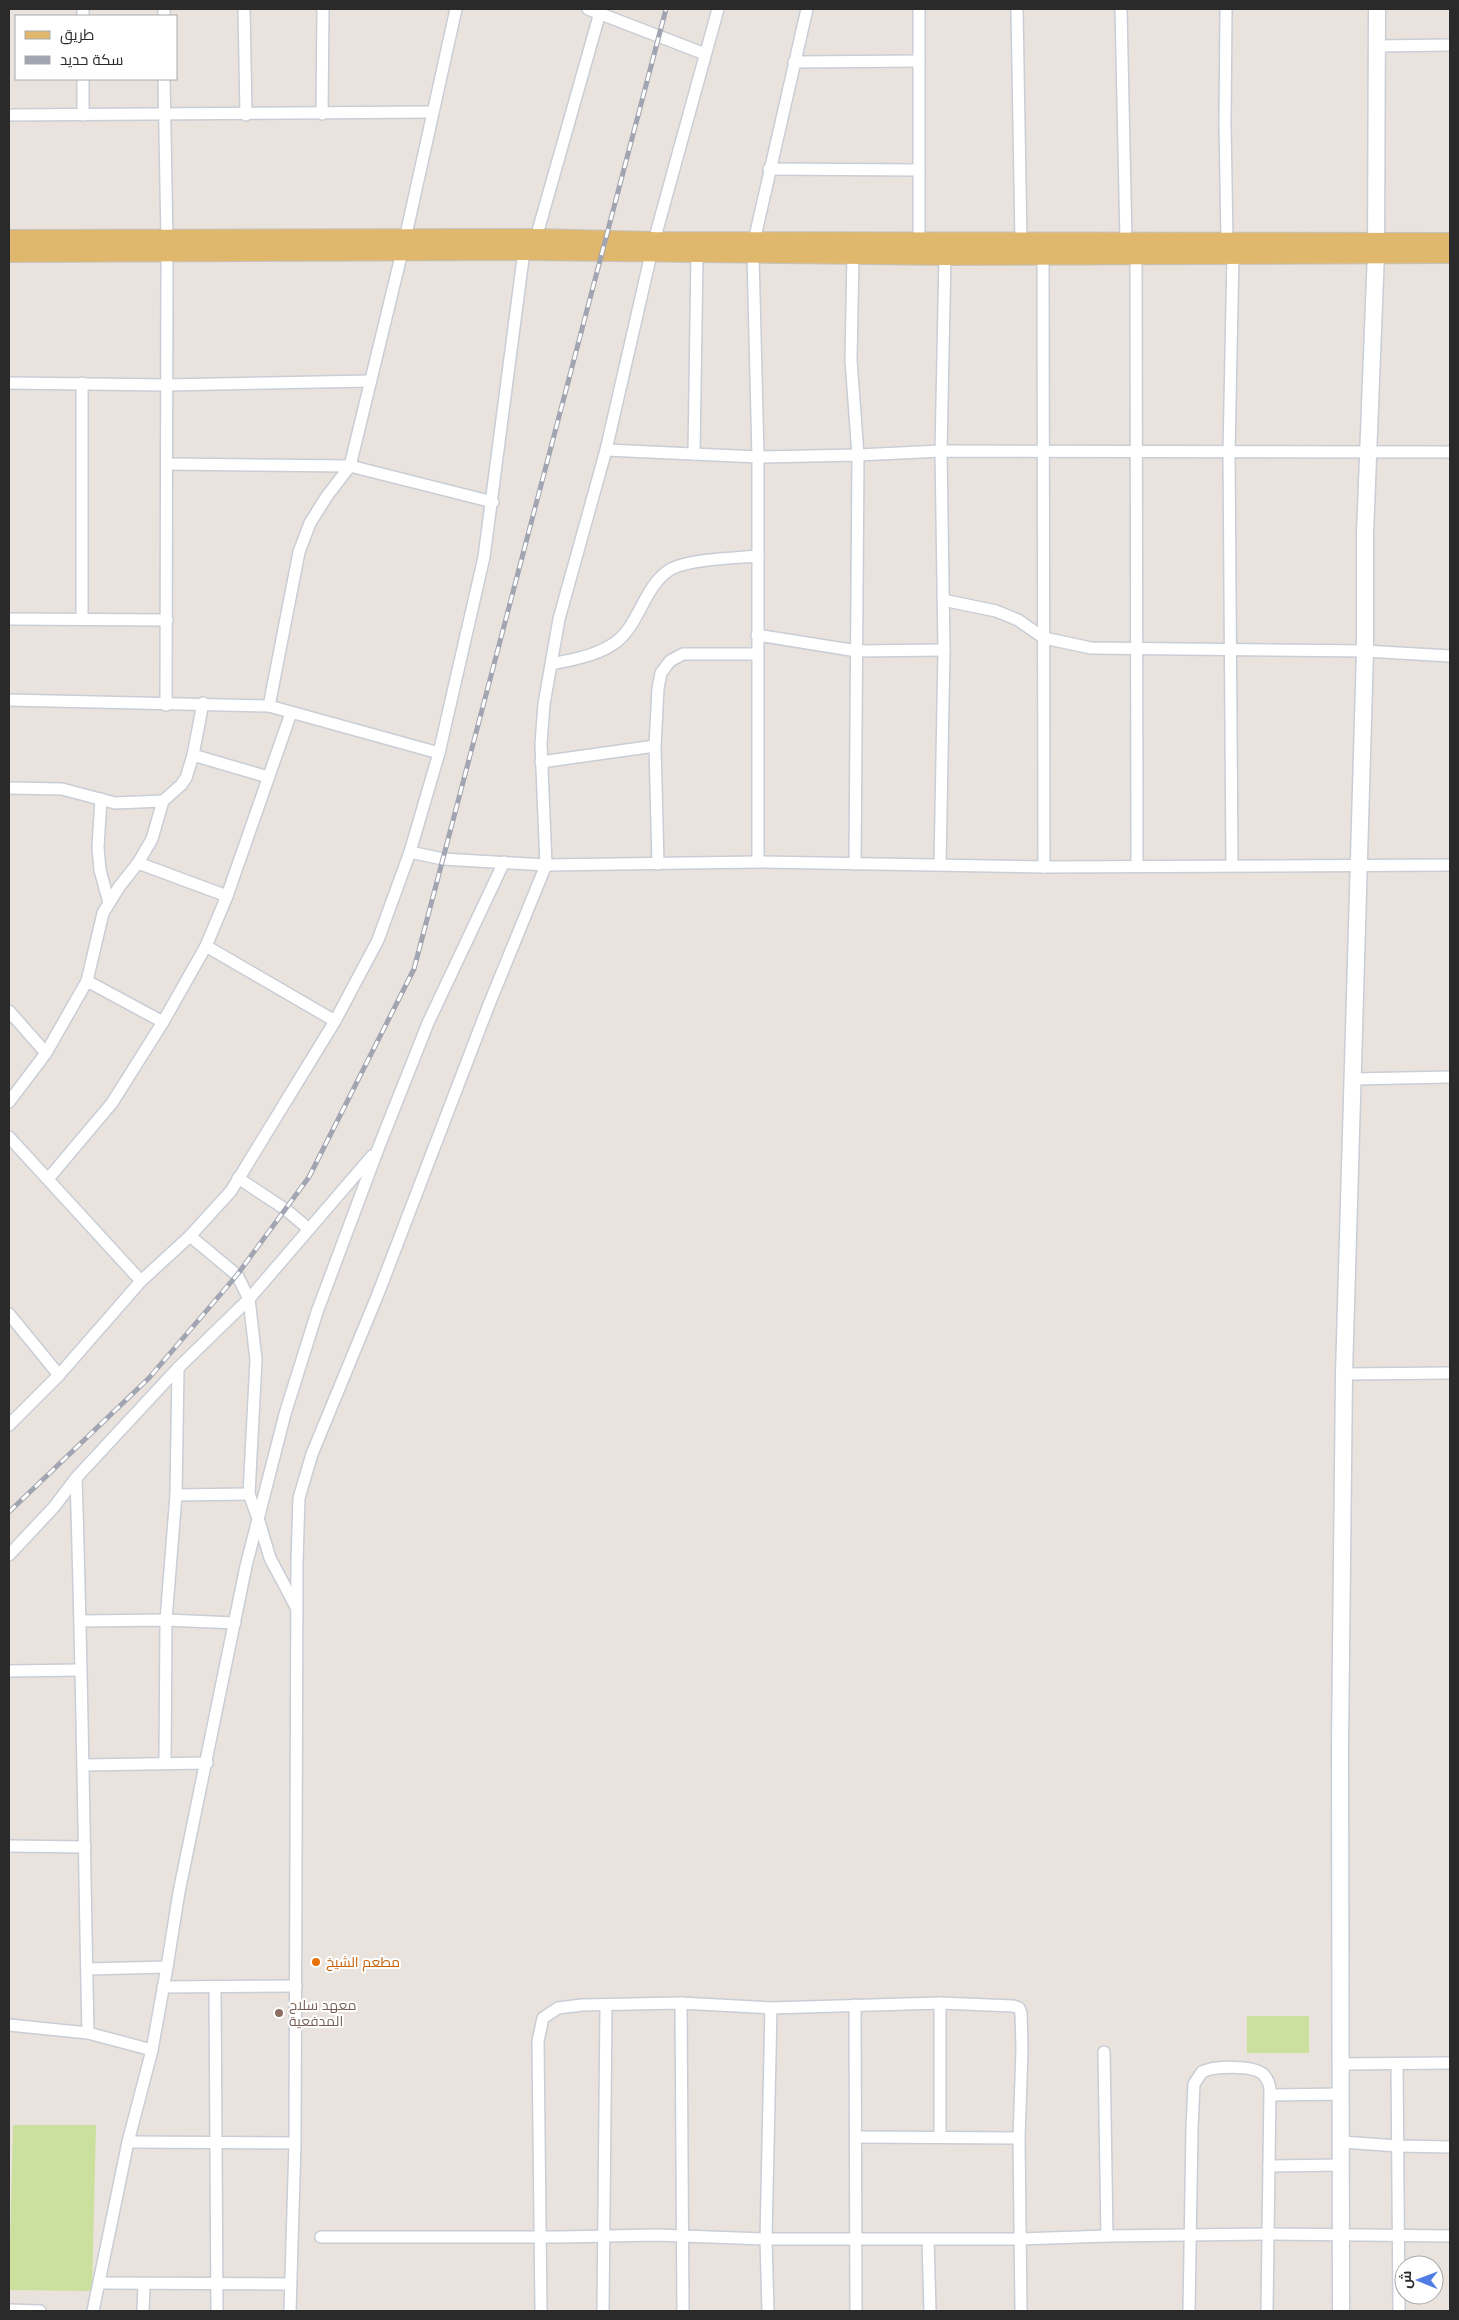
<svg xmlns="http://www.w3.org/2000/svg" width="1459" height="2320" font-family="Poppins,Cairo,sans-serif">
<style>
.pitch{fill:#cbe09d}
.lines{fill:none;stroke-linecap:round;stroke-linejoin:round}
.street-casing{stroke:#c9cdd6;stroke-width:14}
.secondary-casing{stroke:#c9cdd6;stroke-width:19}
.primary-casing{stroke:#c3c3c3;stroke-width:20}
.street{stroke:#fff;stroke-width:11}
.secondary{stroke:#fff;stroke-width:16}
.primary{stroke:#e0b86d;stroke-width:18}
.rail-casing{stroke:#a1a5b2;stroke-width:5}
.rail{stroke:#fff;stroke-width:3;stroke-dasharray:9;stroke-linecap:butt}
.food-dot{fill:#e8710a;stroke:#fff;stroke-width:2}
.education-dot{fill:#8d6e63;stroke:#fff;stroke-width:2}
.labels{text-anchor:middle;stroke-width:4;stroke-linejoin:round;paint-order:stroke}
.food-label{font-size:14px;fill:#c56008;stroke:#fff;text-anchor:start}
.education-label{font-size:14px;fill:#785e54;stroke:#fff;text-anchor:start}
</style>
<rect width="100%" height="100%" fill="#eae3dd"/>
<g class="pitch">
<rect x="1247" y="2016" width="62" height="37"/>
<path d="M 13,2125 L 96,2125 L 92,2291 L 9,2290 Z"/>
</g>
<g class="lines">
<defs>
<g id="street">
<path d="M 83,9 L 83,16"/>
<path d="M 164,9 L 164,16"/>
<path d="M 244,9 L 246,115"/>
<path d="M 588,9 L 705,54"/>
<path d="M 919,9 L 919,241"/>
<path d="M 1017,9 L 1021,242"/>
<path d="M 1121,9 L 1126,241"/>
<path d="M 1226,9 L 1225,124 L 1227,241"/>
<path d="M 1378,46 L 1450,45"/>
<path d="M 794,62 L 919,61"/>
<path d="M 83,79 L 83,115"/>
<path d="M 164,79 L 167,240"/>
<path d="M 322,114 L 323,9"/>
<path d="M 9,115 L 433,112"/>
<path d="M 769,169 L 919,170"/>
<path d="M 536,238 L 601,9"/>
<path d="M 405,239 L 456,9"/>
<path d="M 853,255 L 851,360 L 858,455 L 941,451 L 1450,452"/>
<path d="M 1043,255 L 1044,867"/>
<path d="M 1136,255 L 1137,866"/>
<path d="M 9,383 L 167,385 L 370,381"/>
<path d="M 606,450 L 758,457 L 858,455 L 855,864"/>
<path d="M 694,454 L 697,255"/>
<path d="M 167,464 L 350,466 L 493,502"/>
<path d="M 943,600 L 996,611 L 1018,620 L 1044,638 L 1091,648 L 1365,651 L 1450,656"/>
<path d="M 82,618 L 82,383"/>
<path d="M 9,619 L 167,620"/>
<path d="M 757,635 L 857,651 L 944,650"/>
<path d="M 552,664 C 574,659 597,656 616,642 C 640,624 644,585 671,569 C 690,559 736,558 758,556"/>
<path d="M 9,700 L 269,706 L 439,753"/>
<path d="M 166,705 L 167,253"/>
<path d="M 269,706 L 299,552 L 310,523 L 327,496 L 350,466 L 402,252"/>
<path d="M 193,755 L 268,777"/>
<path d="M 541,762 L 655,746"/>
<path d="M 9,788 L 62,789 L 115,803 L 163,801"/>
<path d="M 101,799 L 98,847 L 100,870 L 109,903"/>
<path d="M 410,852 L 443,859 L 546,865 L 758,862 L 1044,867 L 1450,865"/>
<path d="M 758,862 L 758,457 L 753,255 L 754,241 L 807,9"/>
<path d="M 138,863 L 227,896"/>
<path d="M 658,864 L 655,746 L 658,688 L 661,673 L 670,661 L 683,654 L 757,654"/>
<path d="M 940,865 L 944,650 L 941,451 L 945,256"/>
<path d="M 1232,865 L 1229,452 L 1233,254"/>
<path d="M 206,946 L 335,1021"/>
<path d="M 87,981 L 163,1022"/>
<path d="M 9,1011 L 46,1053"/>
<path d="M 1353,1079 L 1450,1077"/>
<path d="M 9,1102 L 46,1053 L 87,981 L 103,913 L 119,887 L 138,863 L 152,839 L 163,801 L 181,785 L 186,778 L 193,755 L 203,703"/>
<path d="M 9,1137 L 141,1281"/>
<path d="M 238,1178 L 285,1209 L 309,1229"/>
<path d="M 48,1179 L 112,1103 L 163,1022 L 206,946 L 227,896 L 291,713"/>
<path d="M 190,1236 L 237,1275 L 249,1299 L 256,1360 L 249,1494 L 258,1518 L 270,1558 L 296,1607"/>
<path d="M 9,1314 L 59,1375"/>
<path d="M 1344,1374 L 1450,1373"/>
<path d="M 9,1425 L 59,1375 L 141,1281 L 190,1236 L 231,1191 L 335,1021 L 378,940 L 410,852 L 439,753 L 484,557 L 524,251"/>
<path d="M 76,1478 C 82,1663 84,1848 88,2033"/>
<path d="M 176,1495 L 249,1494"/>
<path d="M 9,1555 L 54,1507 L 76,1478 L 178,1368 L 249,1299 L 372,1156"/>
<path d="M 81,1621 L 166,1620 L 235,1623"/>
<path d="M 9,1671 L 80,1670"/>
<path d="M 165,1763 L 166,1620 L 176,1495 L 178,1368"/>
<path d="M 84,1765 L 207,1763"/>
<path d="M 9,1846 L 85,1847"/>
<path d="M 87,1969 L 167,1967"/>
<path d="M 163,1987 L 296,1986"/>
<path d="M 215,1987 L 217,2311"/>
<path d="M 681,2003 L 683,2311"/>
<path d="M 855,2005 L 856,2311"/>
<path d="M 9,2025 L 88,2033 L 152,2050"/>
<path d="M 1104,2052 L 1107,2236"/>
<path d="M 1342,2064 L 1450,2063"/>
<path d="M 1397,2064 L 1399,2311"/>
<path d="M 1272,2095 L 1342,2094"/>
<path d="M 940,2136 L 940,2003"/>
<path d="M 857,2137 L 1019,2138"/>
<path d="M 128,2142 L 295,2143"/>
<path d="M 1342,2142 L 1398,2146 L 1450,2147"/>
<path d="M 1269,2166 L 1342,2165"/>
<path d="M 321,2237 L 561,2237 L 656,2235 L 766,2239 L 1021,2239 L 1107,2236 L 1267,2234 L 1450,2236"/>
<path d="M 928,2239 L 930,2311"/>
<path d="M 101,2283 L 290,2284"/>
<path d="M 9,2310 L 40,2311"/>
<path d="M 93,2311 L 128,2142 L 152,2050 L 167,1967 L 179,1892 L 246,1566 L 285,1414 L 317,1312 L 378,1149 L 428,1023 L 504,862"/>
<path d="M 143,2311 L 144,2284"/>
<path d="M 290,2311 L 295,2143 L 297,1561 L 299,1498 L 312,1454 L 378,1294 L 488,1007 L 546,865 L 541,744 L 544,704 L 559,619 L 606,450 L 654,241 L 718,9"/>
<path d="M 541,2311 L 538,2041 L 543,2018 L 558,2008 L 582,2005 L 681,2003 L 771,2008 L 940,2003 L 1013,2006 L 1019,2008 L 1021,2013 L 1022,2049 L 1019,2138 L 1021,2311"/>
<path d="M 603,2311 L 606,2005"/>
<path d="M 768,2311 L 766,2239 L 771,2008"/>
<path d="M 1189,2311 L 1192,2128 L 1194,2084 L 1202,2072 C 1214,2066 1252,2065 1263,2074 C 1267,2078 1269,2083 1270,2088 L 1267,2311"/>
</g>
<path id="secondary" d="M 1341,2311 L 1340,1745 L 1344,1374 L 1365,651 L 1365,534 L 1376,253 L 1377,9"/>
<g id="primary">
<path d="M 9,239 L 536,238 L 654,241 L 1450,242"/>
<path d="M 9,253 L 524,251 L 945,256 L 1450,254"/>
</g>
</defs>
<use href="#street" class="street-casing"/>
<use href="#secondary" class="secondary-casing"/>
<use href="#primary" class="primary-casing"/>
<use href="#street" class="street"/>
<use href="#secondary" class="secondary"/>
<use href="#primary" class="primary"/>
<defs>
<path id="rail" d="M 9,1512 L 149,1378 L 237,1275 L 309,1177 L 414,969 L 666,9"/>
</defs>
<use href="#rail" class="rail-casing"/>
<use href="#rail" class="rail"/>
</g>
<circle class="food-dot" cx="316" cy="1962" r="5"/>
<circle class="education-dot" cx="279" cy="2013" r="5"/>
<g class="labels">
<g class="food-label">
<text x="326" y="1967">مطعم الشيخ</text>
</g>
<g class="education-label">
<text x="289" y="2010">معهد سلاح<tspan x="289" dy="16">المدفعية</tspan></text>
</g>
</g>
<rect width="1459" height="2320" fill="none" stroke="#2a2a2a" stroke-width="20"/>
<rect x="15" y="15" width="162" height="65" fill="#ffffff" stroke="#aaaaaa"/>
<rect x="25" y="31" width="25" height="8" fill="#e0b86d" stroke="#aaaaaa"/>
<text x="60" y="40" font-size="15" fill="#2a2a2a">طريق</text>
<rect x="25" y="56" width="25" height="8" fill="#a1a5b2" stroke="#aaaaaa"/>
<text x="60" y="65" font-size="15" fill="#2a2a2a">سكة حديد</text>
<g transform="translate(1419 2280) rotate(271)"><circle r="24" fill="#ffffff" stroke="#aaaaaa"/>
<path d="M0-4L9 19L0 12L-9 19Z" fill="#507ce4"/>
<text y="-8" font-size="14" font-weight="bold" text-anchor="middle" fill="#2a2a2a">ش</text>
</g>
</svg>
